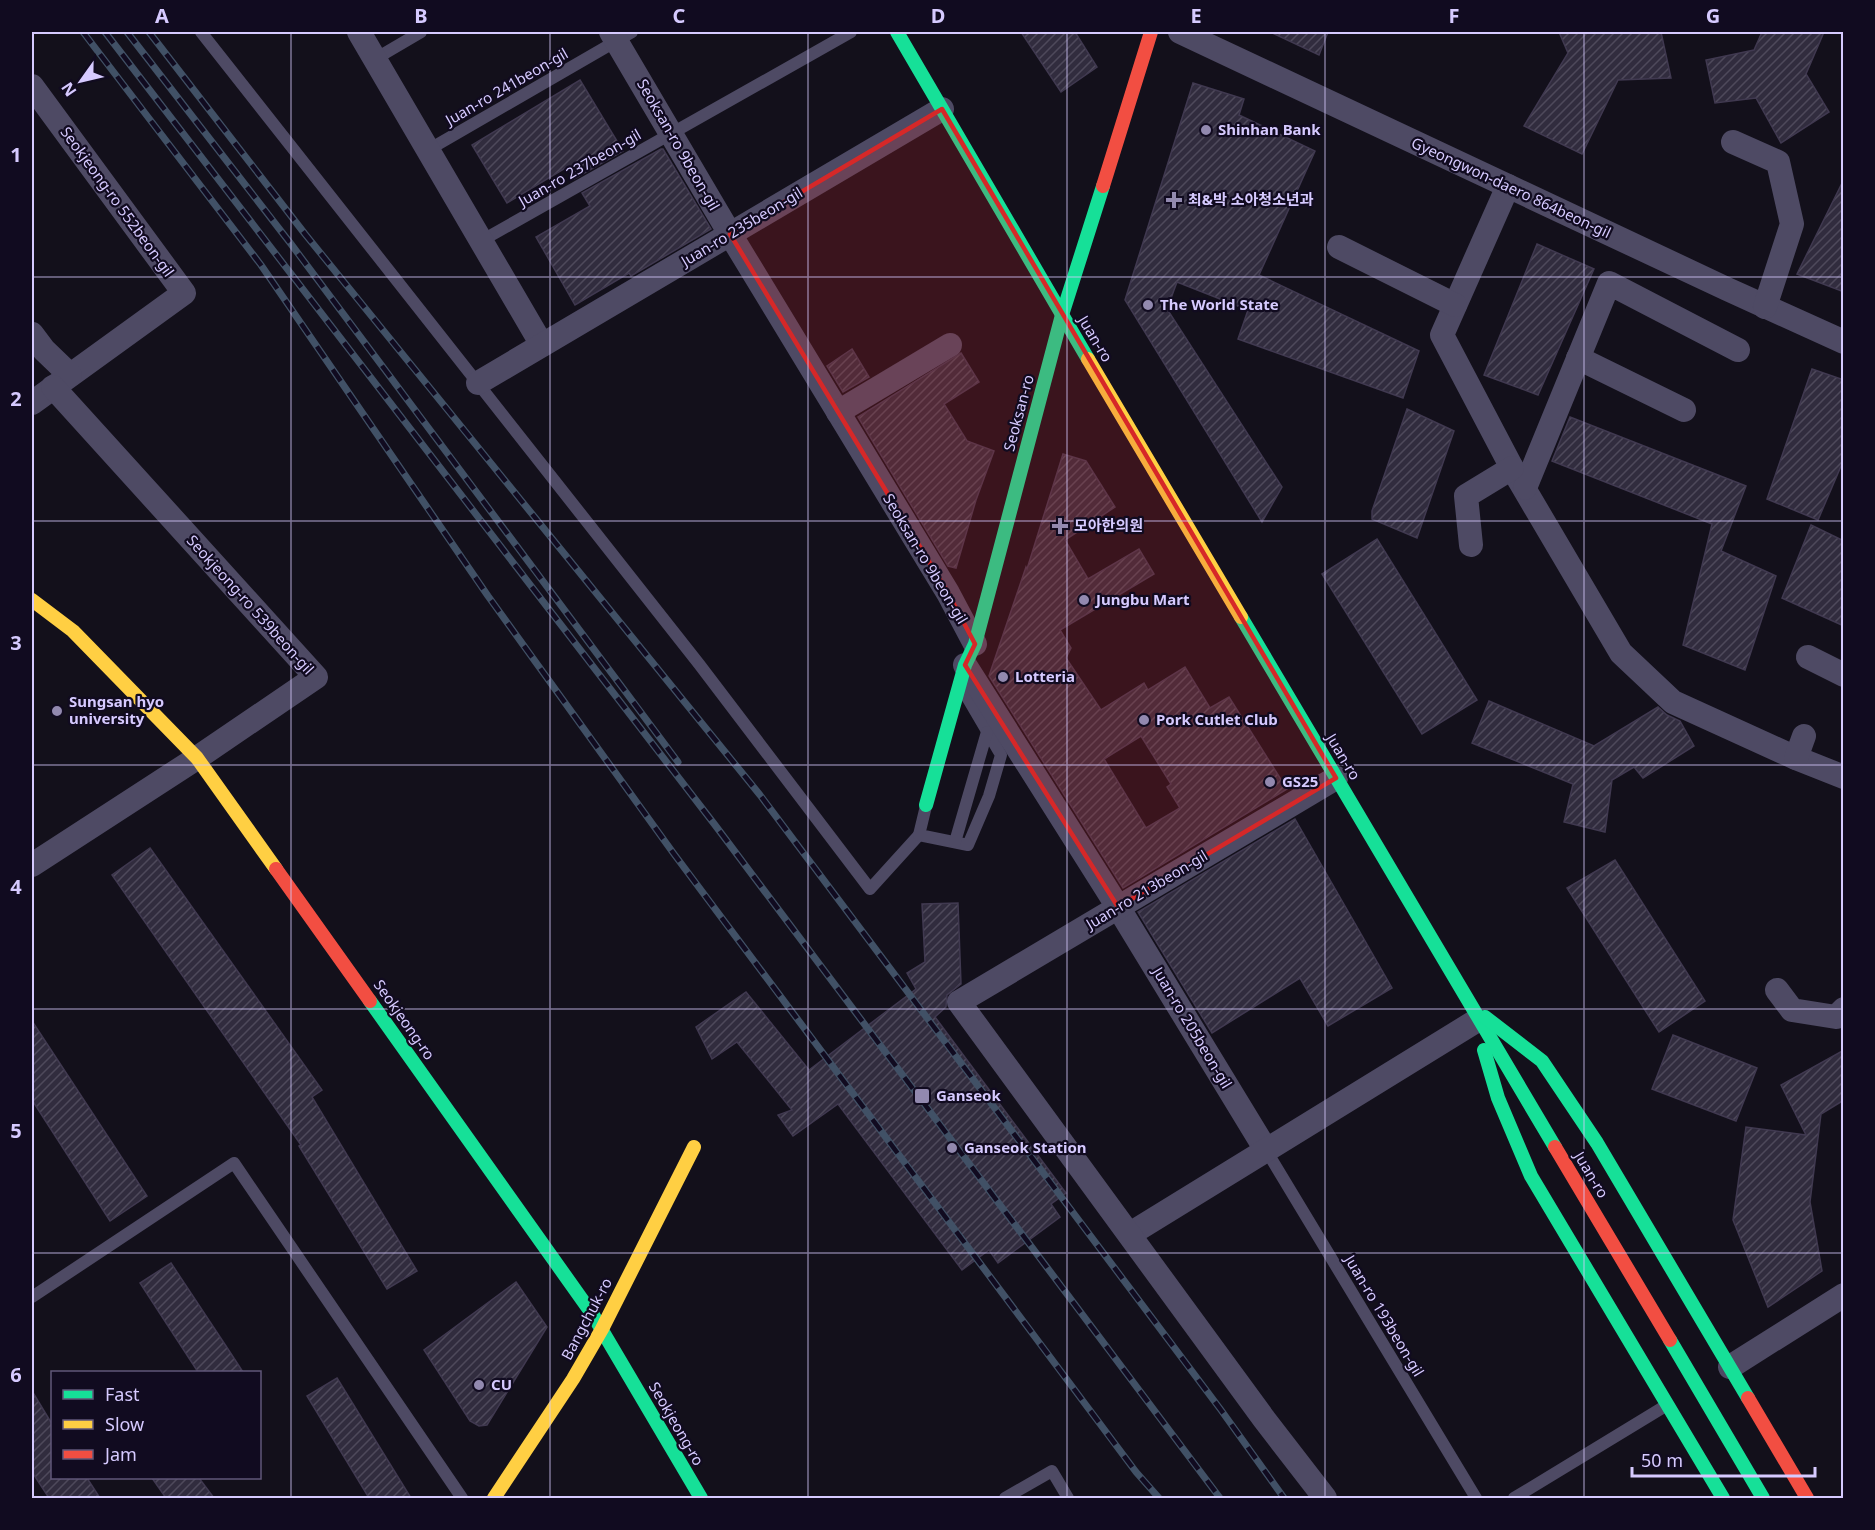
<svg xmlns="http://www.w3.org/2000/svg" width="1875" height="1530" font-family="'Noto Sans','Noto Sans KR',sans-serif">
<style>
.building{fill:url(#building-hatch);stroke:#403950;stroke-width:1.5;fill-rule:evenodd}
.lines{fill:none;stroke-linecap:round;stroke-linejoin:round}
.lane{stroke:#4e4a64;stroke-width:12}
.street{stroke:#4e4a64;stroke-width:24}
.fast{stroke:#16e098;stroke-width:14}
.slow{stroke:#ffcf43;stroke-width:14}
.jam{stroke:#f24e42;stroke-width:14}
.rail-casing{stroke:#415166;stroke-width:7}
.rail{stroke:#110b20;stroke-width:4.5;stroke-dasharray:14;stroke-linecap:butt}
.marked{fill:#d62828;fill-opacity:0.2;stroke:#d62828;stroke-width:4.5;stroke-linejoin:round}
.grid{fill:none;stroke:#d6caff;stroke-width:1.5;stroke-opacity:0.55}
.poi-dot{fill:#9289af;stroke:#110b20;stroke-width:2}
.labels{text-anchor:middle;stroke-width:4.5;stroke-linejoin:round;paint-order:stroke}
.street-label{font-size:15px;fill:#d6caff;stroke:#110b20}
.poi-label{font-size:15px;font-weight:bold;fill:#d6caff;stroke:#110b20;text-anchor:start}
.neatline{fill:none;stroke:#d6caff;stroke-width:2}
.grid-label{font-size:20px;text-anchor:middle;font-weight:bold;fill:#d6caff}
</style>
<defs>
<pattern id="building-hatch" width="6" height="6" patternUnits="userSpaceOnUse" patternTransform="scale(1.5)"><rect width="6" height="6" fill="#312c3e"/><path d="M-1 1l2-2M0 6l6-6M5 7l2-2" fill="none" stroke="#4e495b"/></pattern>
</defs>
<rect width="100%" height="100%" fill="#13101b"/>
<g class="building">
<path d="M 1021,32 L 1075,32 L 1097,67 L 1061,92 Z"/>
<path d="M 1270,32 L 1328,32 L 1319,55 Z"/>
<path d="M 1559,32 L 1661,32 L 1671,78 L 1618,80 L 1582,154 L 1524,126 L 1568,53 Z"/>
<path d="M 1762,32 L 1824,32 L 1806,74 L 1829,112 L 1781,143 L 1756,98 L 1715,103 L 1706,60 L 1754,50 Z"/>
<path d="M 580,80 L 623,151 L 574,179 L 567,167 L 507,203 L 472,145 Z"/>
<path d="M 1193,83 L 1244,99 L 1239,115 L 1315,151 L 1259,275 L 1419,351 L 1403,398 L 1238,339 L 1248,310 L 1177,282 L 1167,309 L 1282,487 L 1262,522 L 1125,300 Z"/>
<path d="M 661,149 L 663,149 L 711,229 L 631,276 L 629,273 L 575,305 L 536,237 L 590,206 L 582,193 Z"/>
<path d="M 1844,179 L 1844,292 L 1797,274 Z"/>
<path d="M 1537,244 L 1594,269 L 1538,395 L 1484,375 Z"/>
<path d="M 852,349 L 869,377 L 843,392 L 827,366 Z"/>
<path d="M 961,353 L 979,382 L 944,404 L 967,441 L 994,451 L 976,500 L 956,568 L 948,566 L 858,417 Z"/>
<path d="M 1812,369 L 1844,380 L 1844,459 L 1818,520 L 1767,499 Z"/>
<path d="M 1407,409 L 1454,431 L 1417,538 L 1372,519 L 1372,511 Z"/>
<path d="M 1570,417 L 1746,486 L 1721,551 L 1776,576 L 1745,670 L 1683,645 L 1712,524 L 1552,461 Z"/>
<path d="M 1063,454 L 1086,461 L 1115,507 L 1065,540 L 1088,579 L 1139,549 L 1154,574 L 1060,630 L 1071,648 L 1066,658 L 1101,710 L 1144,683 L 1148,690 L 1185,667 L 1210,708 L 1229,697 L 1287,789 L 1123,888 L 989,676 L 1026,567 L 1027,569 ZM 1141,736 L 1171,784 L 1167,787 L 1180,808 L 1146,828 L 1104,759 Z"/>
<path d="M 1811,525 L 1844,541 L 1844,626 L 1782,598 Z"/>
<path d="M 1377,539 L 1477,700 L 1422,734 L 1322,574 Z"/>
<path d="M 1489,701 L 1594,746 L 1658,707 L 1667,715 L 1680,721 L 1694,746 L 1643,778 L 1634,767 L 1612,780 L 1605,832 L 1564,822 L 1573,784 L 1472,743 Z"/>
<path d="M 1295,819 L 1392,988 L 1328,1026 L 1300,978 L 1212,1033 L 1138,912 Z"/>
<path d="M 150,848 L 322,1090 L 312,1097 L 417,1271 L 387,1289 L 299,1146 L 301,1145 L 112,875 Z"/>
<path d="M 1615,860 L 1705,1001 L 1659,1032 L 1567,888 Z"/>
<path d="M 958,903 L 961,984 L 947,995 L 946,1007 L 935,1017 L 1066,1193 L 1051,1204 L 1060,1217 L 998,1263 L 989,1250 L 962,1270 L 838,1104 L 793,1136 L 778,1115 L 792,1110 L 737,1042 L 712,1059 L 696,1027 L 746,992 L 809,1070 L 916,989 L 907,973 L 925,962 L 922,904 Z"/>
<path d="M 32,1021 L 147,1196 L 110,1221 L 32,1100 Z"/>
<path d="M 1673,1035 L 1757,1068 L 1736,1121 L 1652,1089 Z"/>
<path d="M 1844,1050 L 1844,1100 L 1821,1114 L 1810,1202 L 1822,1271 L 1768,1307 L 1733,1220 L 1746,1127 L 1806,1135 L 1781,1085 Z"/>
<path d="M 171,1263 L 226,1346 L 243,1372 L 198,1372 L 140,1283 Z"/>
<path d="M 516,1282 L 547,1327 L 487,1425 L 479,1426 L 470,1421 L 424,1350 Z"/>
<path d="M 337,1378 L 411,1498 L 369,1498 L 307,1396 Z"/>
<path d="M 32,1391 L 52,1424 L 52,1478 L 87,1478 L 100,1498 L 49,1498 L 32,1472 Z"/>
<path d="M 152,1478 L 199,1478 L 214,1498 L 166,1498 Z"/>
</g>
<g class="lines">
<g class="lane">
<path d="M 201,32 L 699,664 L 870,889 L 919,835"/>
<path d="M 375,59 L 421,32"/>
<path d="M 428,150 L 632,32"/>
<path d="M 481,241 L 851,32"/>
<path d="M 926,806 L 919,835 L 968,845 L 989,796 L 1001,755 L 964,692"/>
<path d="M 955,842 L 987,732"/>
<path d="M 1266,1150 L 1476,1498"/>
<path d="M 32,1297 L 234,1163 L 462,1498"/>
<path d="M 1005,1498 L 1052,1471 L 1068,1498"/>
<path d="M 1514,1498 L 1667,1405"/>
</g>
<g class="street">
<path d="M 359,32 L 542,345"/>
<path d="M 611,32 L 730,234 L 948,593 L 975,644"/>
<path d="M 1180,32 L 1727,289 L 1844,342"/>
<path d="M 32,86 L 184,293 L 32,403"/>
<path d="M 1733,142 L 1778,162 L 1792,224 L 1765,307"/>
<path d="M 1508,186 L 1442,335 L 1512,468 L 1621,653 L 1673,702 L 1796,758 L 1844,777"/>
<path d="M 1339,247 L 1455,305"/>
<path d="M 32,334 L 44,350 L 70,375"/>
<path d="M 1578,358 L 1684,410"/>
<path d="M 478,383 L 942,109"/>
<path d="M 838,412 L 950,345"/>
<path d="M 1525,488 L 1609,283 L 1738,350"/>
<path d="M 1471,545 L 1466,496 L 1512,468"/>
<path d="M 1808,657 L 1844,675"/>
<path d="M 965,665 L 1118,907 L 1266,1150"/>
<path d="M 1796,758 L 1804,736"/>
<path d="M 32,865 L 197,758 L 316,677 L 53,387"/>
<path d="M 1777,990 L 1792,1010 L 1836,1017 L 1844,1009"/>
<path d="M 1130,1234 L 1476,1021"/>
<path d="M 1730,1367 L 1844,1295"/>
<path d="M 1325,1498 L 1264,1419 L 959,1002 L 1336,778"/>
</g>
<g class="fast">
<path d="M 897,32 L 1088,359"/>
<path d="M 1241,617 L 1555,1147"/>
<path d="M 926,805 L 965,665 L 975,644 L 1062,315 L 1103,186"/>
<path d="M 370,1001 L 593,1315 L 701,1498"/>
<path d="M 1485,1017 L 1542,1061 L 1597,1143 L 1748,1398"/>
<path d="M 1484,1050 L 1498,1098 L 1531,1176 L 1723,1498"/>
<path d="M 1670,1340 L 1763,1498"/>
</g>
<g class="slow">
<path d="M 1088,359 L 1241,617"/>
<path d="M 32,600 L 73,631 L 197,758 L 276,869"/>
<path d="M 494,1498 L 573,1379 L 602,1329 L 694,1147"/>
</g>
<g class="jam">
<path d="M 1103,186 L 1151,32"/>
<path d="M 276,869 L 370,1001"/>
<path d="M 1555,1147 L 1670,1340"/>
<path d="M 1748,1398 L 1807,1498"/>
</g>
<defs>
<g id="rail">
<path d="M 83,32 L 261,265 L 488,596 L 674,854 L 1136,1472 L 1159,1498"/>
<path d="M 105,32 L 715,825 L 1220,1498"/>
<path d="M 127,32 L 291,244 L 678,762"/>
<path d="M 149,32 L 305,234 L 760,795 L 1221,1410 L 1284,1498"/>
</g>
</defs>
<use href="#rail" class="rail-casing"/>
<use href="#rail" class="rail"/>
</g>
<path class="marked" d="M 942,109 L 1336,778 L 1118,907 L 965,665 L 975,644 L 948,593 L 730,234 Z"/>
<path class="grid" d="M 291,32 L 291,1498M 550,32 L 550,1498M 808,32 L 808,1498M 1067,32 L 1067,1498M 1325,32 L 1325,1498M 1584,32 L 1584,1498M 32,277 L 1844,277M 32,521 L 1844,521M 32,765 L 1844,765M 32,1009 L 1844,1009M 32,1253 L 1844,1253"/>
<g class="poi-dot">
<circle cx="1206" cy="130" r="6"/>
<path d="M1171 191h6v6h6v6h-6v6h-6v-6h-6v-6h6z"/>
<circle cx="1148" cy="305" r="6"/>
<path d="M1057 517h6v6h6v6h-6v6h-6v-6h-6v-6h6z"/>
<circle cx="1084" cy="600" r="6"/>
<circle cx="1003" cy="677" r="6"/>
<circle cx="57" cy="711" r="6"/>
<circle cx="1144" cy="720" r="6"/>
<circle cx="1270" cy="782" r="6"/>
<rect x="914" y="1088" width="16" height="16" rx="3"/>
<circle cx="952" cy="1148" r="6"/>
<circle cx="479" cy="1385" r="6"/>
</g>
<g class="labels">
<g class="street-label">
<text transform="translate(507 87) rotate(-30)" y="5">Juan-ro 241beon-gil</text>
<text transform="translate(678 145) rotate(60)" y="5">Seoksan-ro 9beon-gil</text>
<text transform="translate(580 168) rotate(-30)" y="5">Juan-ro 237beon-gil</text>
<text transform="translate(1511 188) rotate(25)" y="5">Gyeongwon-daero 864beon-gil</text>
<text transform="translate(117 202) rotate(54)" y="5">Seokjeong-ro 552beon-gil</text>
<text transform="translate(742 227) rotate(-31)" y="5">Juan-ro 235beon-gil</text>
<text transform="translate(1095 339) rotate(59)" y="5">Juan-ro</text>
<text transform="translate(1019 413) rotate(-75)" y="5">Seoksan-ro</text>
<text transform="translate(925 559) rotate(59)" y="5">Seoksan-ro 9beon-gil</text>
<text transform="translate(250 605) rotate(48)" y="5">Seokjeong-ro 539beon-gil</text>
<text transform="translate(1343 757) rotate(59)" y="5">Juan-ro</text>
<text transform="translate(1147 890) rotate(-31)" y="5">Juan-ro 213beon-gil</text>
<text transform="translate(404 1020) rotate(55)" y="5">Seokjeong-ro</text>
<text transform="translate(1192 1028) rotate(59)" y="5">Juan-ro 205beon-gil</text>
<text transform="translate(1591 1175) rotate(59)" y="5">Juan-ro</text>
<text transform="translate(1384 1316) rotate(59)" y="5">Juan-ro 193beon-gil</text>
<text transform="translate(587 1319) rotate(-62)" y="5">Bangchuk-ro</text>
<text transform="translate(676 1424) rotate(60)" y="5">Seokjeong-ro</text>
</g>
<g class="poi-label">
<text x="1218" y="135">Shinhan Bank</text>
<text x="1188" y="205">최&amp;박 소아청소년과</text>
<text x="1160" y="310">The World State</text>
<text x="1074" y="531">모아한의원</text>
<text x="1096" y="605">Jungbu Mart</text>
<text x="1015" y="682">Lotteria</text>
<text x="69" y="707">Sungsan hyo<tspan x="69" dy="17">university</tspan></text>
<text x="1156" y="725">Pork Cutlet Club</text>
<text x="1282" y="787">GS25</text>
<text x="936" y="1101">Ganseok</text>
<text x="964" y="1153">Ganseok Station</text>
<text x="491" y="1390">CU</text>
</g>
</g>
<rect width="1875" height="1530" fill="none" stroke="#110b20" stroke-width="66"/>
<rect x="51" y="1371" width="210" height="108" fill="#110b20" stroke="#605779" stroke-width="1.5"/>
<rect x="63" y="1390" width="30" height="9" fill="#16e098" stroke="#605779" stroke-width="1.5"/>
<text x="105" y="1401" font-size="18" fill="#d6caff">Fast</text>
<rect x="63" y="1420" width="30" height="9" fill="#ffcf43" stroke="#605779" stroke-width="1.5"/>
<text x="105" y="1431" font-size="18" fill="#d6caff">Slow</text>
<rect x="63" y="1450" width="30" height="9" fill="#f24e42" stroke="#605779" stroke-width="1.5"/>
<text x="105" y="1461" font-size="18" fill="#d6caff">Jam</text>
<g transform="translate(81 81) rotate(236)" stroke="#110b20" stroke-width="4.5" paint-order="stroke">
<path d="M0-4.5L10 22L0 15L-10 22Z" fill="#d6caff"/>
<text y="-9" font-size="16" font-weight="bold" text-anchor="middle" fill="#d6caff">N</text>
</g>
<path d="M1632 1467v9h183v-9" fill="none" stroke="#d6caff" stroke-width="3"/>
<text x="1641" y="1467" font-size="18" fill="#d6caff" stroke="#110b20" stroke-width="4.5" paint-order="stroke">50 m</text>
<rect x="33" y="33" width="1809" height="1464" class="neatline"/>
<g class="grid-label">
<text x="162" y="23">A</text>
<text x="421" y="23">B</text>
<text x="679" y="23">C</text>
<text x="938" y="23">D</text>
<text x="1196" y="23">E</text>
<text x="1454" y="23">F</text>
<text x="1713" y="23">G</text>
<text x="16" y="162">1</text>
<text x="16" y="406">2</text>
<text x="16" y="650">3</text>
<text x="16" y="894">4</text>
<text x="16" y="1138">5</text>
<text x="16" y="1382">6</text>
</g>
</svg>
